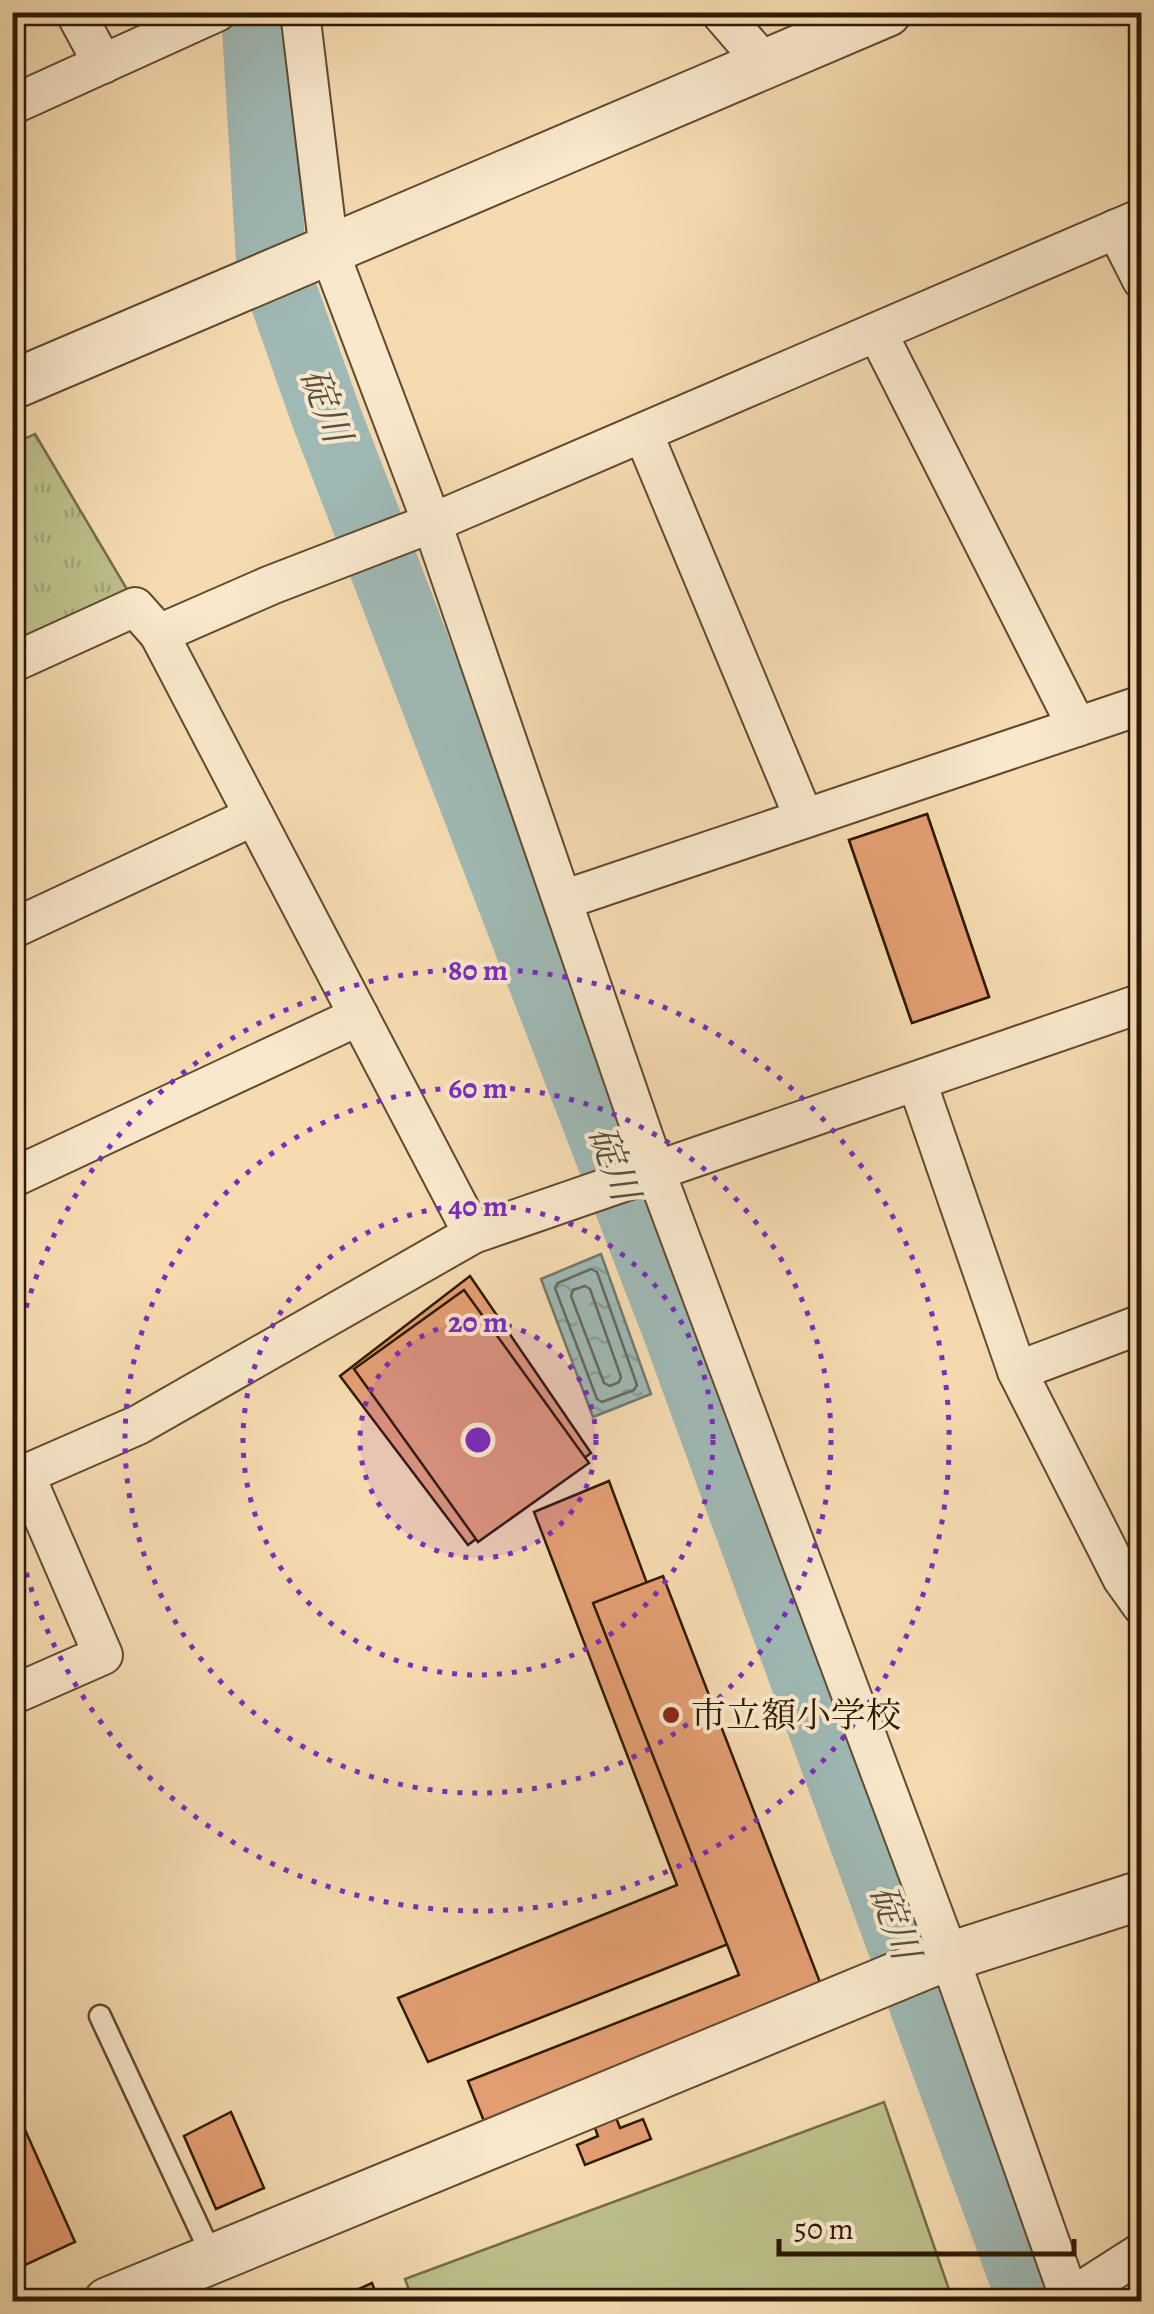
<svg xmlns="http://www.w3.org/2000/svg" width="1154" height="2314" font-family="Alegreya,'Noto Serif JP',serif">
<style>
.grass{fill:#bdc08b;stroke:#766d48;stroke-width:2.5}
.park{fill:url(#park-tufts);stroke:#766d48;stroke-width:2.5}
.water{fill:url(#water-ripples);stroke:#72796e;stroke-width:2.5}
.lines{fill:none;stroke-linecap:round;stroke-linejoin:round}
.shore{stroke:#666a5c;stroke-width:2.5}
.river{stroke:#9fb9b5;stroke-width:70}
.building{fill:#e59f74;stroke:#2e1a04;stroke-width:2.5}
.service-casing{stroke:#604a2f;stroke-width:25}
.minor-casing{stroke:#604a2f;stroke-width:42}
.tertiary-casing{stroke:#604a2f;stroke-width:52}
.service{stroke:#f9e8cc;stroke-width:20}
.minor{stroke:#f9e8cc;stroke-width:38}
.tertiary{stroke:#f9e8cc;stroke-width:48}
.ring{fill:none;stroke:#7b2cbf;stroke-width:5;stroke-dasharray:5 10}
.poi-dot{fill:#8f2418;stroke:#f9e8cc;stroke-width:4}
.labels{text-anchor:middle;stroke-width:8;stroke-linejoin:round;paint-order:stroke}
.poi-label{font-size:35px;fill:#2e1a04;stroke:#f9e8cc;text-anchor:start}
.water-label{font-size:38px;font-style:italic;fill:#565242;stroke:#f9e8cc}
.centre{fill:#7b2cbf;stroke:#f9e8cc;stroke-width:5}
.ring-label{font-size:30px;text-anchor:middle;font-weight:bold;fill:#7b2cbf;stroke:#f9e8cc;stroke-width:8;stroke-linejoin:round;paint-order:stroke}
</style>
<defs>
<pattern id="park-tufts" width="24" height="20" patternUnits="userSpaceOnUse" patternTransform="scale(2.5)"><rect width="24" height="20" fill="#bdc08b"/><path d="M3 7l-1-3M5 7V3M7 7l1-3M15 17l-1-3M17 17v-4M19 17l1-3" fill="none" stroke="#a3a476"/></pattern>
<pattern id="water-ripples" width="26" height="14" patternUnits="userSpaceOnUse" patternTransform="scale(2.5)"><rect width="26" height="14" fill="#9fb9b5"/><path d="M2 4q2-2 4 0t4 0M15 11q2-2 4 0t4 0" fill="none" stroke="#899e9a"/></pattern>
</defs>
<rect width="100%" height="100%" fill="#f6dbb1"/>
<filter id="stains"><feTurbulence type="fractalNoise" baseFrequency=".002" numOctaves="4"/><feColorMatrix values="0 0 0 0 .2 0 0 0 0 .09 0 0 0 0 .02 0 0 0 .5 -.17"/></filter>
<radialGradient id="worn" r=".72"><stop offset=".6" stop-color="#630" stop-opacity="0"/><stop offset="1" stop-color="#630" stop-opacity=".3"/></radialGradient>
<path class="grass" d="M 884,2102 L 953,2301 L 413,2301 L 405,2279 Z"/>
<path class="park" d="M 35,434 L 128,591 L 12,645 L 12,444 Z"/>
<path class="water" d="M 601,1254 L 651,1394 L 593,1417 L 541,1279 Z"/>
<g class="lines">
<g class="shore">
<path d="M 591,1269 L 597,1272 L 637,1385 L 634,1390 L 602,1402 L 597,1399 L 555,1288 L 558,1283 Z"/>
<path d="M 585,1286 L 590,1289 L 621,1377 L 619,1382 L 610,1386 L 604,1383 L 571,1296 L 573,1290 Z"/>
</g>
<path class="river" d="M 256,12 L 271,260 L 326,416 L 676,1326 L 1033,2302"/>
</g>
<g class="building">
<path d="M 927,814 L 989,997 L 912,1023 L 849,840 Z"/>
<path d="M 927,814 L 989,997 L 912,1023 L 849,840 Z"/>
<path d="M 470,1276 L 591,1453 L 468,1545 L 340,1376 Z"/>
<path d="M 464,1290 L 589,1463 L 478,1542 L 354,1369 Z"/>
<path d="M 609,1481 L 774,1926 L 428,2062 L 398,1998 L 677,1885 L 534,1512 Z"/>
<path d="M 663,1576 L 833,2016 L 611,2104 L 620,2128 L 643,2119 L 651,2139 L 585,2165 L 577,2145 L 598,2136 L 590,2115 L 495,2149 L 468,2081 L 739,1975 L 593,1603 Z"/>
<path d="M 231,2112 L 264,2188 L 216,2209 L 184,2136 Z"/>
<path d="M 18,2114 L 75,2242 L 12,2271 L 12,2117 Z"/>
<path d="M 372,2283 L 379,2302 L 330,2302 Z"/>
</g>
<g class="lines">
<defs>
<path id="service" d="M 100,2016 L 213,2258"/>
<g id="minor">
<path d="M 75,12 L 103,64"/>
<path d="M 300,12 L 329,251 L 432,523 L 655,1170 L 949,1956 L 1071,2302"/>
<path d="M 720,12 L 764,63"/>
<path d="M 12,105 L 217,12"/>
<path d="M 1116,229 L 1142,280"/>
<path d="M 877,332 L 1077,727"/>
<path d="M 643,433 L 804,818"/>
<path d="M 159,634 L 473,1234"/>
<path d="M 12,663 L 135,607 L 159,634 L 271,585 L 432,523 L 1142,218"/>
<path d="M 563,900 L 1142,705"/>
<path d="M 12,929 L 254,816"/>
<path d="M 917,1082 L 1017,1371 L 1122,1578 L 1142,1606"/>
<path d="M 12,1178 L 359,1016"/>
<path d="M 1017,1371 L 1142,1324"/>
<path d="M 12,1480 L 138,1425 L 473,1234 L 1142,1003"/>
<path d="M 12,1695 L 103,1655 L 25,1475"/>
<path d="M 1070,2298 L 1142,2252"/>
</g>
<g id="tertiary">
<path d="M 12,385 L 887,12"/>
<path d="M 108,2302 L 927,1964 L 1142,1895"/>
</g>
</defs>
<use href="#service" class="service-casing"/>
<use href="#minor" class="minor-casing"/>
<use href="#tertiary" class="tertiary-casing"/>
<use href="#service" class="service"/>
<use href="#minor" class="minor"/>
<use href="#tertiary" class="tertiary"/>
</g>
<circle cx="478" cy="1440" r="118" fill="#7b2cbf" fill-opacity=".12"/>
<g class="ring">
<circle cx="478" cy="1440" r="118"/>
<circle cx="478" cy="1440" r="235"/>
<circle cx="478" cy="1440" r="353"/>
<path d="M13 1366A471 471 0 1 1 13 1514"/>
</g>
<circle class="poi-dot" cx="671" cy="1715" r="10"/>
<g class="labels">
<g class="poi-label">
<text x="691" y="1727">市立額小学校</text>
</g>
<g class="water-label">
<text transform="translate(326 405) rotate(69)" y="13">碇川</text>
<text transform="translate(614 1163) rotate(69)" y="13">碇川</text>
<text transform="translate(895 1922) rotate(70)" y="13">碇川</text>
</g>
</g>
<circle cx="478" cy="1440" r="15" class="centre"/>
<g class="ring-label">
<text x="478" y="980">80 m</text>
<text x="478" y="1098">60 m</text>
<text x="478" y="1216">40 m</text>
<text x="478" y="1332">20 m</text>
</g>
<rect width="1154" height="2314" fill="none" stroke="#f6dbb1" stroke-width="50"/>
<rect x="15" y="15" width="1124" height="2284" fill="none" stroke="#2e1a04" stroke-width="5"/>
<rect x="25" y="25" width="1104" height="2264" fill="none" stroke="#2e1a04" stroke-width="2.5"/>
<path d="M779 2239v15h295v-15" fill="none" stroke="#2e1a04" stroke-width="5"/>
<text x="794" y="2239" font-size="30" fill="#2e1a04" stroke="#f9e8cc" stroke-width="8" paint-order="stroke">50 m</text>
<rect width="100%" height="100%" filter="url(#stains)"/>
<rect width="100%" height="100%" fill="url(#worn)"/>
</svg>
